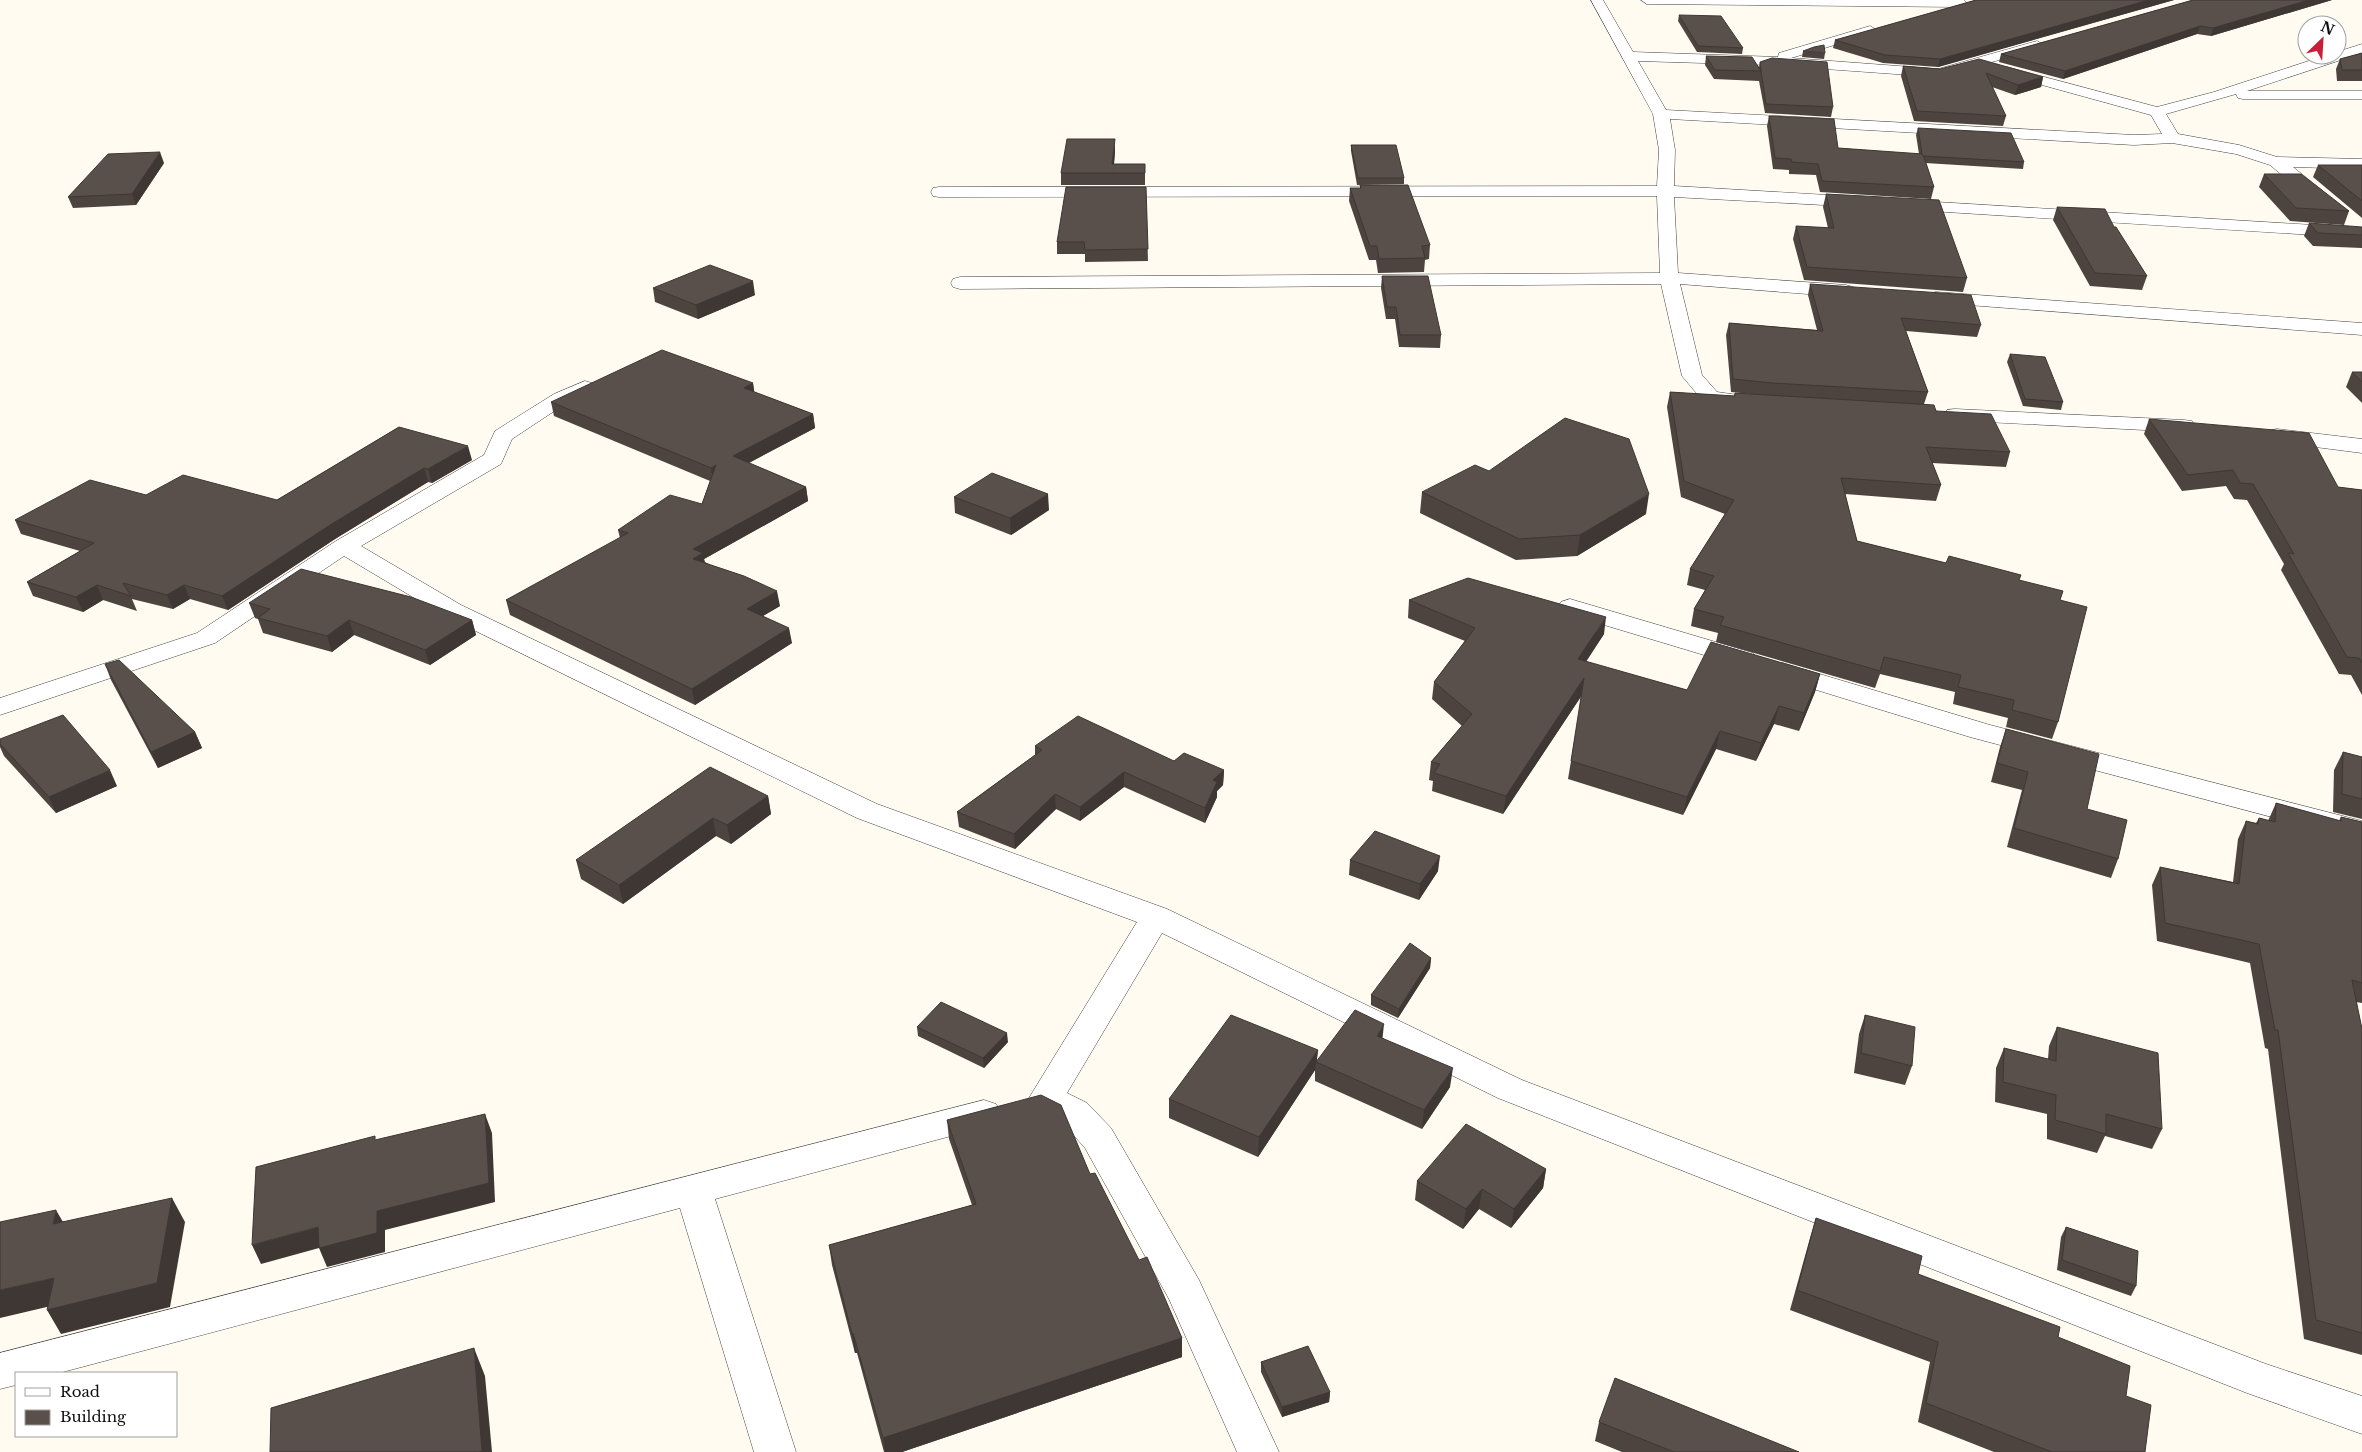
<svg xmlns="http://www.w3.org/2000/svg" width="2362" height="1452" font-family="'Libre Baskerville',serif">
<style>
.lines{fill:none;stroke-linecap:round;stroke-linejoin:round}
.minor-casing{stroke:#424242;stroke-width:1}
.minor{fill:#fff;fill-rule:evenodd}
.wall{fill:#4d4440}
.shaded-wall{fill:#3e3734}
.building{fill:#594f4b;stroke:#3e3734}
</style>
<rect width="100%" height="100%" fill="#fffbf1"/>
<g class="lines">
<defs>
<g id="minor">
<path d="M 1591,0 L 1603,0 L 1633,52 L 1778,57 L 1779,53 L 1870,26 L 1877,30 L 1875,33 L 1791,58 L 1938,69 L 2037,41 L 2044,45 L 2042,48 L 1938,77 L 1769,65 L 1638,61 L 1666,110 L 2134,135 L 2162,134 L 2151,115 L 2002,74 L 2000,71 L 2007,67 L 2157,107 L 2214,92 L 2327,55 L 2337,55 L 2337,52 L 2362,44 L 2362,53 L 2247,91 L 2362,91 L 2362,99 L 2243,99 L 2238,98 L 2236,94 L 2166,114 L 2178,134 L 2239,145 L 2277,157 L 2362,159 L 2362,169 L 2293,167 L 2324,192 L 2326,196 L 2324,200 L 2312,200 L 2270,165 L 2236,154 L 2172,143 L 2134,145 L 1670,119 L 1675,150 L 1674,186 L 1861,197 L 1867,198 L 1870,202 L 1867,206 L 1861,207 L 1674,197 L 1678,273 L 1846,285 L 1853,287 L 1855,291 L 1853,295 L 1846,297 L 1680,284 L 1702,375 L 1717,392 L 1752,397 L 1756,401 L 1752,405 L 1745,407 L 1704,402 L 1682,376 L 1661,284 L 960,289 L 953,287 L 951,283 L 953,279 L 960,277 L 1660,273 L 1657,196 L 939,197 L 933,196 L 931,192 L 933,188 L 939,187 L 1657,186 L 1659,150 L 1653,114 Z"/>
<path d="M 1641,0 L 1964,0 L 1967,3 L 1960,7 L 1647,4 Z"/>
<path d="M 1904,200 L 2362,228 L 2362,238 L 1898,209 L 1895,205 L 1898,201 Z"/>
<path d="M 1936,292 L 2362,323 L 2362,335 L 1929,302 L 1927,298 L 1929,294 Z"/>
<path d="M 585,381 L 592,383 L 595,387 L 592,391 L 568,402 L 512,439 L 501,464 L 361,546 L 461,605 L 877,804 L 1167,909 L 1522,1080 L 2266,1364 L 2362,1396 L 2362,1434 L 2247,1393 L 1498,1098 L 1162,933 L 1067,1093 L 1087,1103 L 1111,1128 L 1199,1280 L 1279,1452 L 1237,1452 L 1169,1299 L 1085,1148 L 1063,1123 L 1034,1107 L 1029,1098 L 1137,922 L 857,818 L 443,615 L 344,556 L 215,643 L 0,715 L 0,698 L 197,633 L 336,541 L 484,455 L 495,431 L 554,394 Z"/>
<path d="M 1955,409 L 2184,420 L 2192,421 L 2195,426 L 2192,431 L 2184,432 L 1947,420 L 1944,415 L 1947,410 Z"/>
<path d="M 2277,429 L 2362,439 L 2362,453 L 2269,441 L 2266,436 L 2269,431 Z"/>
<path d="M 1570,599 L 1753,653 L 1757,659 L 1753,665 L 1744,667 L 1561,612 L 1557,607 L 1561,602 Z"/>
<path d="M 1783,663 L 1990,725 L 2362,821 L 2362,841 L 1970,737 L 1774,677 L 1770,671 L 1774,665 Z"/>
<path d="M 984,1100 L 996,1104 L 1002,1114 L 996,1124 L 715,1199 L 796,1452 L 754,1452 L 680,1208 L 59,1373 L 16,1373 L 16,1385 L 0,1389 L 0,1353 Z"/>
</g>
</defs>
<use href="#minor" class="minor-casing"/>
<use href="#minor" class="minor"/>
</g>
<g class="wall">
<path d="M 1976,0 L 2174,0 L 1938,67 L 1883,63 L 1833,48 L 1835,40 Z"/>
<path d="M 2193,0 L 2332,0 L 2211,36 L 2197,34 L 2063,79 L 1999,62 L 2001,54 Z"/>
<path d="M 1679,15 L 1743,48 L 1742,54 L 1697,52 L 1678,21 Z"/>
<path d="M 1803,51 L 1825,53 L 1824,59 L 1802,57 Z"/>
<path d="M 2362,53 L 2362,81 L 2337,81 L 2336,69 L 2340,59 Z"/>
<path d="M 1706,56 L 1759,67 L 1760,62 L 1833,107 L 1831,117 L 1765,113 L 1759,81 L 1714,79 L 1705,65 Z"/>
<path d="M 1903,66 L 2043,77 L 2041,87 L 2015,95 L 1992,87 L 2006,116 L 2003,126 L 1914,121 L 1901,76 Z"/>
<path d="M 1769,116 L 1838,148 L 1919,154 L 1916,135 L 1918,128 L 2024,162 L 2023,169 L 1925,163 L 1934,187 L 1931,199 L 1820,192 L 1816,175 L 1789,174 L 1789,170 L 1773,169 L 1767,126 Z"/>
<path d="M 1351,145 L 1404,178 L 1404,184 L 1357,185 L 1351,151 Z"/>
<path d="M 1115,151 L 1114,164 L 1145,164 L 1145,185 L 1061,185 L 1061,173 Z"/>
<path d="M 164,163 L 136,205 L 73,208 L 68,197 Z"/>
<path d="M 2318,165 L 2362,165 L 2362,218 L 2313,177 Z"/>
<path d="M 2264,174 L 2349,211 L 2344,225 L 2290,221 L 2259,187 Z"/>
<path d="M 1360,185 L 1430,245 L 1429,259 L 1425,260 L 1424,272 L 1378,273 L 1376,260 L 1369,260 L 1349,201 L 1350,188 L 1360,188 Z"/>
<path d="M 1146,187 L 1148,261 L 1085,262 L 1085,254 L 1057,254 L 1057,242 Z"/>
<path d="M 1826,194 L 1967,278 L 1963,292 L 1804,280 L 1793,239 L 1796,226 L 1828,228 L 1823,207 Z"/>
<path d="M 2057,207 L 2114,227 L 2147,276 L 2142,290 L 2090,286 L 2053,220 Z"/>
<path d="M 2309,223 L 2362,235 L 2362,248 L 2313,246 L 2304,236 Z"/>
<path d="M 1382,276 L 1441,335 L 1440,348 L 1399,347 L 1395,319 L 1386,319 L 1381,288 Z"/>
<path d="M 1810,284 L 1981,325 L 1977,337 L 1906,331 L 1928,392 L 1924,404 L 2010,452 L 2006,467 L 1932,463 L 1941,485 L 1936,501 L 1845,494 L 1857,541 L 1946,563 L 2019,580 L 2060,600 L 2058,722 L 2052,739 L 2006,727 L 2008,718 L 1953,704 L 1955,692 L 1880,674 L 1875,688 L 1716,642 L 1718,633 L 1691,626 L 1694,609 L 1705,590 L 1687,585 L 1690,569 L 1725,514 L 1681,497 L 1667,407 L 1670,392 L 1734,396 L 1735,393 L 1751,394 L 1731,392 L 1726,335 L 1729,323 L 1817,330 L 1808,295 Z"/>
<path d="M 653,288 L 755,295 L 698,319 L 655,302 Z"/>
<path d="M 2010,354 L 2063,402 L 2061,410 L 2023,406 L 2007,362 Z"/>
<path d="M 2352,372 L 2362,372 L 2362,403 L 2346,387 Z"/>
<path d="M 753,383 L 754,392 L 813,414 L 815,428 L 749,463 L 806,487 L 808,501 L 704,559 L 705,562 L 780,606 L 763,616 L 792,643 L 695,705 L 510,615 L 506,600 L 620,538 L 618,530 L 702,504 L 710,481 L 554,416 L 551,402 Z"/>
<path d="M 2149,419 L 2338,487 L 2362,490 L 2362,695 L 2351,675 L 2339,674 L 2281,570 L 2284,564 L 2247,500 L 2234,499 L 2226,486 L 2182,491 L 2144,434 Z"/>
<path d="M 399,427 L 472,460 L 432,483 L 428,482 L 335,539 L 228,610 L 190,599 L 173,609 L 132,599 L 137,611 L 103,600 L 83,612 L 33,596 L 27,582 L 80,551 L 21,534 L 15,520 L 146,495 L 277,500 Z"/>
<path d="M 1422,492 L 1646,514 L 1577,556 L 1516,560 L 1420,513 Z"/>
<path d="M 954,497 L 1049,510 L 1011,535 L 955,513 Z"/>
<path d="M 1409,600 L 1604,634 L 1586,662 L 1687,690 L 1820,674 L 1815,692 L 1799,731 L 1774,724 L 1756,761 L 1716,749 L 1683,815 L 1568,779 L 1582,695 L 1503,814 L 1432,791 L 1433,781 L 1429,780 L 1431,762 L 1462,726 L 1432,699 L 1434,682 L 1465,641 L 1408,618 Z"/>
<path d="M 249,603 L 472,620 L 476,635 L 430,665 L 354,635 L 332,652 L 263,633 L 258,619 L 255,618 Z"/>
<path d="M 105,664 L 195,732 L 202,748 L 158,768 L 111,680 Z"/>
<path d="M 2006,729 L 2087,809 L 2118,859 L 2111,878 L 2007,847 L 2022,790 L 1991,782 L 2000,747 Z"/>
<path d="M 0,739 L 117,786 L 56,813 L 4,756 L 0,747 Z"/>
<path d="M 1035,746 L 1174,761 L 1224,770 L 1223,785 L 1217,791 L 1217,797 L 1205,823 L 1124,787 L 1080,821 L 1056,809 L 1015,849 L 959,827 L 957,812 L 1035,755 Z"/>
<path d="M 2343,752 L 2362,757 L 2362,819 L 2333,812 L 2334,770 Z"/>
<path d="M 768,796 L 771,814 L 731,844 L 716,836 L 623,904 L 581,879 L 576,860 Z"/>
<path d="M 2276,803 L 2339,821 L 2341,817 L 2362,822 L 2362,1003 L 2356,1002 L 2362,1029 L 2362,1355 L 2304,1339 L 2268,1049 L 2265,1048 L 2250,963 L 2157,941 L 2152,885 L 2160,867 L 2233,882 L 2238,839 L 2246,821 L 2256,823 L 2259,818 L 2268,821 Z"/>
<path d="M 1350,860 L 1438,871 L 1419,900 L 1349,875 Z"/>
<path d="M 1431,958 L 1430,968 L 1398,1018 L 1371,1005 L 1371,995 Z"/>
<path d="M 1865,1015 L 1912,1066 L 1905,1085 L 1854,1073 L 1859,1034 Z"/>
<path d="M 917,1027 L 1008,1042 L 984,1068 L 918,1036 Z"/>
<path d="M 2057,1027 L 2162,1129 L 2152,1149 L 2105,1136 L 2097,1153 L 2047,1139 L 2047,1114 L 1995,1102 L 1996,1068 L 2004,1048 L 2048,1059 L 2049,1046 Z"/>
<path d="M 1383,1038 L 1450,1087 L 1422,1129 L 1315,1081 L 1315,1070 L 1258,1157 L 1169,1118 L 1169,1099 L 1318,1050 L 1317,1060 Z"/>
<path d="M 947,1120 L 1139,1260 L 1182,1338 L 1182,1357 L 902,1452 L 884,1452 L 857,1353 L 855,1353 L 832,1265 L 829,1245 L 972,1205 L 949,1139 Z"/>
<path d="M 1546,1169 L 1543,1188 L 1511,1228 L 1479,1209 L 1463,1229 L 1415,1200 L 1417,1181 Z"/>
<path d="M 1816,1218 L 1918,1274 L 2058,1337 L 2126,1396 L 2145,1452 L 1994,1452 L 1918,1422 L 1930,1362 L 1790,1310 L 1810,1238 Z"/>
<path d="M 2066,1227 L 2136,1286 L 2131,1296 L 2057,1270 L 2061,1237 Z"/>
<path d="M 1261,1362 L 1330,1392 L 1329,1402 L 1282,1417 L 1261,1372 Z"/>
<path d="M 1599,1422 L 1799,1452 L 1622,1452 L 1595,1441 Z"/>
</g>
<g class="shaded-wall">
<path d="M 2149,0 L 2174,0 L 1938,67 L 1940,59 Z"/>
<path d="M 2309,0 L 2332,0 L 2211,36 L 2213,28 Z"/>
<path d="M 2200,26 L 2197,34 L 2063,79 L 2065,71 Z"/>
<path d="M 2043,77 L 2041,87 L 2015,95 L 2018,85 Z"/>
<path d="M 1115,139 L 1115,151 L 1113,176 L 1112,164 Z"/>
<path d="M 160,152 L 164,163 L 136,205 L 132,194 Z"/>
<path d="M 753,281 L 755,295 L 698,319 L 696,305 Z"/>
<path d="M 753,383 L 755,397 L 744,388 Z"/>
<path d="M 813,414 L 815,428 L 735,470 L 733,456 Z"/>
<path d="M 468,446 L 472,460 L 432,483 L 428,469 Z"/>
<path d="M 716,465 L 713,482 L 711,468 Z"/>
<path d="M 424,468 L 428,482 L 335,539 L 228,610 L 222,596 L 330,525 Z"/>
<path d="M 806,487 L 808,501 L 704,559 L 705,567 L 696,573 L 693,549 Z"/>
<path d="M 1048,494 L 1049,510 L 1011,535 L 1010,518 Z"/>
<path d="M 1649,494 L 1646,514 L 1577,556 L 1580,535 Z"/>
<path d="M 97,585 L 103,600 L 83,612 L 76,597 Z"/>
<path d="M 184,585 L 190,599 L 173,609 L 167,595 Z"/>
<path d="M 777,591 L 780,606 L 749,624 L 747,609 Z"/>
<path d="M 1606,617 L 1604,634 L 1575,677 L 1578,659 Z"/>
<path d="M 349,620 L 354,635 L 332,652 L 327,636 Z"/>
<path d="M 472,620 L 476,635 L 430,665 L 425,650 Z"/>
<path d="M 789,628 L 792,643 L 695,705 L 692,689 Z"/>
<path d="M 1820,674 L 1815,692 L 1799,731 L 1804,713 Z"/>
<path d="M 1584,678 L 1582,695 L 1503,814 L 1506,796 Z"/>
<path d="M 1779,706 L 1774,724 L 1756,761 L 1761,743 Z"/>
<path d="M 1720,731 L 1716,749 L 1683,815 L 1687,797 Z"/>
<path d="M 195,732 L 202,748 L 158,768 L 151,752 Z"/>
<path d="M 110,770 L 117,786 L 56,813 L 49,797 Z"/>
<path d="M 1224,770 L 1223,785 L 1217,791 L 1217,797 L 1205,823 L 1205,808 L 1213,780 Z"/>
<path d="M 1124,772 L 1124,787 L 1080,821 L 1080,807 Z"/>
<path d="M 1055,794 L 1056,809 L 1015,849 L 1014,834 Z"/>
<path d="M 768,796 L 771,814 L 731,844 L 727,825 Z"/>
<path d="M 713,818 L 716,836 L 623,904 L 619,885 Z"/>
<path d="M 1440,856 L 1438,871 L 1419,900 L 1420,884 Z"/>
<path d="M 1431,958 L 1430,968 L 1398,1018 L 1399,1009 Z"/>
<path d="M 1384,1024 L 1382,1043 L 1377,1036 Z"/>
<path d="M 1007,1033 L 1008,1042 L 984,1068 L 983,1058 Z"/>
<path d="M 1318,1050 L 1315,1070 L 1258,1157 L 1259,1137 Z"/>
<path d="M 1453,1068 L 1450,1087 L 1422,1129 L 1424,1110 Z"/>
<path d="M 485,1114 L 492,1133 L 495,1202 L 385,1230 L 385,1252 L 327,1267 L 319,1248 L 261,1264 L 252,1245 L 377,1211 Z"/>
<path d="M 1546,1169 L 1543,1188 L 1511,1228 L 1514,1209 Z"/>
<path d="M 1482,1189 L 1479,1209 L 1463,1229 L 1466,1209 Z"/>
<path d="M 172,1198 L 185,1222 L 170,1307 L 61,1334 L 47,1310 Z"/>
<path d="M 56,1210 L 70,1234 L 53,1224 Z"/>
<path d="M 54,1278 L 68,1302 L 0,1318 L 0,1290 Z"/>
<path d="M 853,1333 L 857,1353 L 855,1353 L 852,1334 Z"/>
<path d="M 1182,1338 L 1182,1357 L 902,1452 L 885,1452 L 883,1438 Z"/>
<path d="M 474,1348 L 485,1376 L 492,1452 L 479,1452 Z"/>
<path d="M 1330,1392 L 1329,1402 L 1282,1417 L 1282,1407 Z"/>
</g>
<g class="building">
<path d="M 1976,0 L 2149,0 L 1940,59 L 1885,55 L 1835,40 Z"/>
<path d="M 2193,0 L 2309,0 L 2213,28 L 2200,26 L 2065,71 L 2001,54 Z"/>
<path d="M 1679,15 L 1721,16 L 1743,48 L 1698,46 Z"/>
<path d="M 1824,45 L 1825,53 L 1803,51 L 1814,47 Z"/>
<path d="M 2362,53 L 2362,70 L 2342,70 L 2340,59 Z"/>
<path d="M 1706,56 L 1752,57 L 1761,71 L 1760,62 L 1772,58 L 1827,62 L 1833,107 L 1766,104 L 1761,71 L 1715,70 Z"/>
<path d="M 1979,59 L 2043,77 L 2018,85 L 1986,73 L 2006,116 L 1917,111 L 1903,66 L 1940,69 Z"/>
<path d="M 1769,116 L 1834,119 L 1838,148 L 1923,154 L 1934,187 L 1822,181 L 1818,164 L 1792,162 L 1791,159 L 1775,158 Z"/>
<path d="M 1918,128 L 2011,133 L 2024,162 L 1923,156 L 1922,154 Z"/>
<path d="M 1067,139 L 1115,139 L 1112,164 L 1145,164 L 1145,173 L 1061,173 Z"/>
<path d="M 1351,145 L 1396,145 L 1404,178 L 1358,178 Z"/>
<path d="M 160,152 L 132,194 L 68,197 L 108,154 Z"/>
<path d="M 2318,165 L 2362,165 L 2362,201 Z"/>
<path d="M 2264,174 L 2301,174 L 2349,211 L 2296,208 Z"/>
<path d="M 1360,185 L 1408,185 L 1430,245 L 1422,246 L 1425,258 L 1379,259 L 1377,246 L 1370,246 L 1350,188 L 1361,188 Z"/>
<path d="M 1066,187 L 1146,187 L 1148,249 L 1085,250 L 1084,242 L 1057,242 Z"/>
<path d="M 1826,194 L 1939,200 L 1967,278 L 1807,267 L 1796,226 L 1834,228 Z"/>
<path d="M 2057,207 L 2105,209 L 2114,227 L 2116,227 L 2147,276 L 2095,273 Z"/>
<path d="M 2309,223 L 2362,227 L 2362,235 L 2318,233 Z"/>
<path d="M 710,265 L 753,281 L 696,305 L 653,288 Z"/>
<path d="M 1382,276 L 1428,276 L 1441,335 L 1400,335 L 1396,307 L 1387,307 Z"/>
<path d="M 1810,284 L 1971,295 L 1981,325 L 1901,318 L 1928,392 L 1772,383 L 1733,379 L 1729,323 L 1823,331 Z"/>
<path d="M 662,350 L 753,383 L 744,388 L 813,414 L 733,456 L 806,487 L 693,549 L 703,553 L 693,559 L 744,576 L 777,591 L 747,609 L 789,628 L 692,689 L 506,600 L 628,533 L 618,530 L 670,495 L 702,504 L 716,465 L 711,468 L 551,402 Z"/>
<path d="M 2010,354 L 2045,357 L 2063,402 L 2025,399 Z"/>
<path d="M 2352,372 L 2362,372 L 2362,382 Z"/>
<path d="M 1670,392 L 1735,396 L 1735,393 L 1934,405 L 1936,411 L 1991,414 L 2010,452 L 1926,447 L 1941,485 L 1841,478 L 1857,541 L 1946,563 L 1949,556 L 2021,575 L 2019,580 L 2063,591 L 2060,600 L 2087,607 L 2058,722 L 2012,710 L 2014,700 L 1958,687 L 1961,675 L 1884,657 L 1880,671 L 1720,625 L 1724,617 L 1694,609 L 1714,576 L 1690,569 L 1734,500 L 1684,481 Z"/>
<path d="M 1565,418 L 1629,439 L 1649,494 L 1580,535 L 1519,539 L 1422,492 L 1475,465 L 1489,471 Z"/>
<path d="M 2149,419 L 2309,433 L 2338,487 L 2362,490 L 2362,663 L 2359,658 L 2347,657 L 2288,553 L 2294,554 L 2253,484 L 2240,483 L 2233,470 L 2188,475 Z"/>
<path d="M 399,427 L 468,446 L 428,469 L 424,468 L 330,525 L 222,596 L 184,585 L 167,595 L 123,583 L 131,596 L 97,585 L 76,597 L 27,582 L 94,543 L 15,520 L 90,480 L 146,495 L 183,475 L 277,500 Z"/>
<path d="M 992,473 L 1048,494 L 1010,518 L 954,497 Z"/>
<path d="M 301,569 L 411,597 L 472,620 L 425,650 L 349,620 L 327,636 L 258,618 L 270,609 L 249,603 Z"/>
<path d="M 1468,578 L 1606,617 L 1578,659 L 1687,690 L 1711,642 L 1820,674 L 1804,713 L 1779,706 L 1761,743 L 1720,731 L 1687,797 L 1571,761 L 1584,678 L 1506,796 L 1434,773 L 1440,764 L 1431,762 L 1472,714 L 1434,682 L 1475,628 L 1409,600 Z"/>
<path d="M 119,660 L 195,732 L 151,752 L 105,664 Z"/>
<path d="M 63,715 L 110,770 L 49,797 L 0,744 L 0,739 Z"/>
<path d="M 1078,716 L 1174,761 L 1184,753 L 1224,770 L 1213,780 L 1217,782 L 1205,808 L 1124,772 L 1080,807 L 1055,794 L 1014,834 L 957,812 L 1042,750 L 1035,746 Z"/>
<path d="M 2006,729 L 2099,754 L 2087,809 L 2127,820 L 2118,859 L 2014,828 L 2028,772 L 1997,763 Z"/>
<path d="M 2343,752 L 2362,757 L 2362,799 L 2342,794 Z"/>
<path d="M 710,767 L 768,796 L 727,825 L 713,818 L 619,885 L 576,860 Z"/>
<path d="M 2276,803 L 2341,821 L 2341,817 L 2362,822 L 2362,983 L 2352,980 L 2362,1029 L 2362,1333 L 2316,1320 L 2278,1030 L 2275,1030 L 2259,944 L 2165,923 L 2160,867 L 2239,884 L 2246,821 L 2258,824 L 2259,818 L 2275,822 Z"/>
<path d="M 1375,831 L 1440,856 L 1420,884 L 1350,860 Z"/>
<path d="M 1410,943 L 1431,958 L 1399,1009 L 1371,995 Z"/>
<path d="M 941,1002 L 1007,1033 L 983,1058 L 917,1027 Z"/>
<path d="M 1355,1010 L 1384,1024 L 1377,1036 L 1453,1068 L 1424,1110 L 1316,1062 Z"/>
<path d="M 1231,1015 L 1318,1050 L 1259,1137 L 1169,1099 Z"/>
<path d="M 1865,1015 L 1915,1027 L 1912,1066 L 1861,1053 Z"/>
<path d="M 2057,1027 L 2158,1053 L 2162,1129 L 2106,1114 L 2106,1134 L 2055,1120 L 2056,1095 L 2003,1082 L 2004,1048 L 2056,1061 Z"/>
<path d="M 1041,1095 L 1061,1105 L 1090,1174 L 1095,1173 L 1139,1260 L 1147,1257 L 1182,1338 L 883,1438 L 853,1333 L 852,1334 L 829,1245 L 976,1204 L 947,1120 Z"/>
<path d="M 485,1114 L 489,1183 L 377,1211 L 377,1233 L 319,1248 L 318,1227 L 252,1245 L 256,1167 L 375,1136 L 375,1140 Z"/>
<path d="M 1466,1124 L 1546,1169 L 1514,1209 L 1482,1189 L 1466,1209 L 1417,1181 Z"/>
<path d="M 172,1198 L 157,1283 L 47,1310 L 54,1278 L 0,1290 L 0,1222 L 56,1210 L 53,1224 Z"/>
<path d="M 1816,1218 L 1922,1256 L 1918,1274 L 2060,1327 L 2058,1337 L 2130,1366 L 2126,1396 L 2151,1405 L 2145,1452 L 2052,1452 L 1926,1403 L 1938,1342 L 1797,1290 Z"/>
<path d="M 2066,1227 L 2138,1251 L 2136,1286 L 2062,1260 Z"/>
<path d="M 1308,1346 L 1330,1392 L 1282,1407 L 1261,1362 Z"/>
<path d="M 474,1348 L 482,1451 L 479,1452 L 270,1452 L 271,1408 Z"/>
<path d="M 1615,1378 L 1799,1452 L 1674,1452 L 1599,1422 Z"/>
</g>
<rect x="15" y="1372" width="162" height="65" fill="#ffffff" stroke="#9f9f9f"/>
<rect x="25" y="1388" width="25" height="8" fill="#ffffff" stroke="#9f9f9f"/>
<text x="60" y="1397" font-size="15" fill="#0f0f0f">Road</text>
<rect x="25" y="1410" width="25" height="15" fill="#594f4b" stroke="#9f9f9f"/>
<text x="60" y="1422" font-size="15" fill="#0f0f0f">Building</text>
<g transform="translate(2322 40) rotate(25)"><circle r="24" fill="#ffffff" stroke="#9f9f9f"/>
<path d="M0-4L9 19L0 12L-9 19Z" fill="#c91d38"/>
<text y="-8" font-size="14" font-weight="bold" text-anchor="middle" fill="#0f0f0f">N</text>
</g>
</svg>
